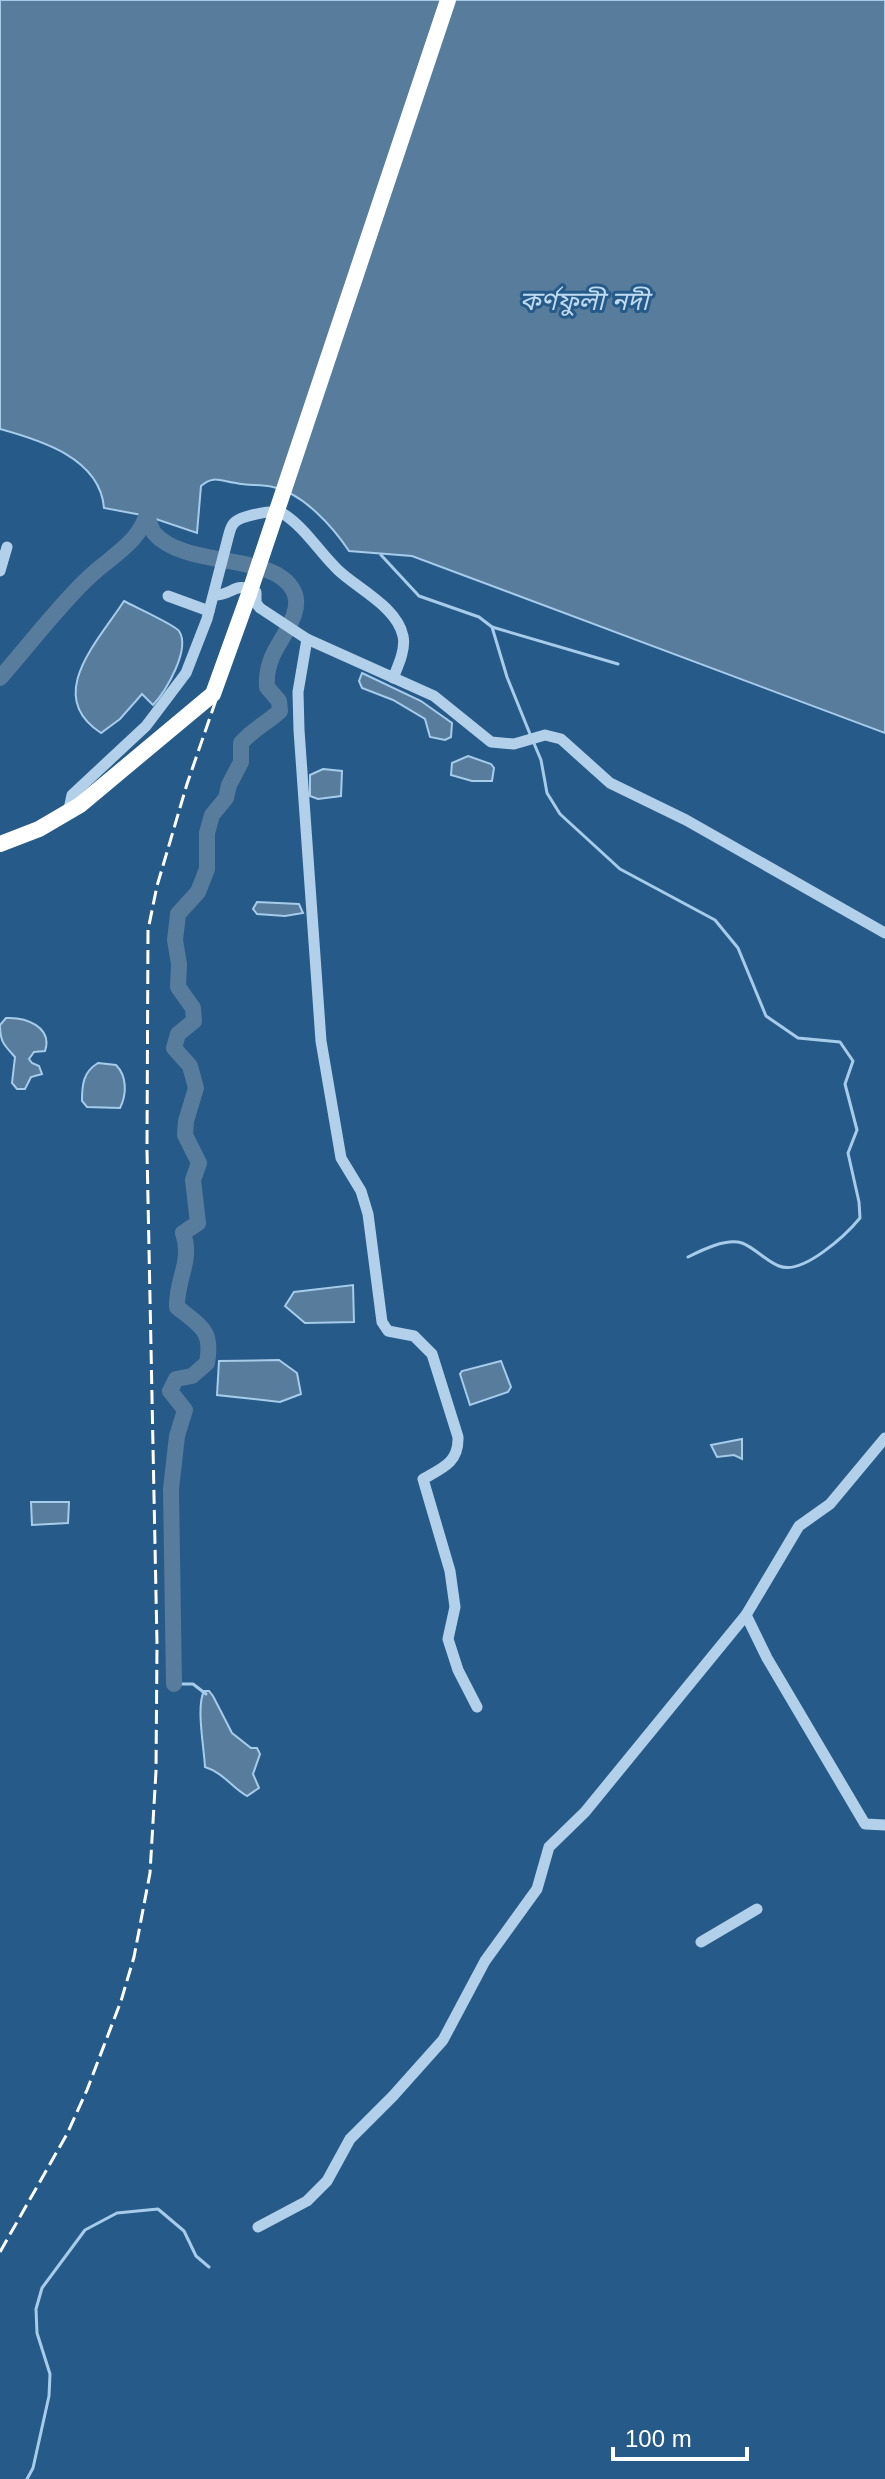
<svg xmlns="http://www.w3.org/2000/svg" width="885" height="2479" font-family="Arial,'Noto Sans Bengali',sans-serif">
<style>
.water{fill:#587c9c;stroke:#a6ccea;stroke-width:2}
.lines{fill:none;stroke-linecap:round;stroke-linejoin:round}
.stream{stroke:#a6ccea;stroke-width:3}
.river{stroke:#587c9c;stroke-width:16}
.minor{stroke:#b2d0e9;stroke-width:11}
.highway{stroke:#fff;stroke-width:16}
.rail{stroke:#fff;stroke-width:3;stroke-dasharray:14 6;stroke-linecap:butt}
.highway-bridge{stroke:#fff;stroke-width:16}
.labels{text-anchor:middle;stroke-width:6;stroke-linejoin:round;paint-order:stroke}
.water-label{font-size:26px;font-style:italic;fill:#bedaf0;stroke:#265a88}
</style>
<rect width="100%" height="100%" fill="#265a88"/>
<g class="water">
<path d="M 0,0 L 885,0 L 885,733 L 412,556 L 349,551 C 333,527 303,493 273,487 C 261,484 248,486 236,483 C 221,481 213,475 201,486 L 197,533 L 147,516 L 104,508 C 100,458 40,440 0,429 Z"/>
<path d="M 124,601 C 135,607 175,625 179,631 C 191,649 166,691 153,705 L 142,694 L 120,719 L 101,733 C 43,696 99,640 124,601 Z"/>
<path d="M 362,673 L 421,701 L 452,723 L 451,737 L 445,740 L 430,737 L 425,719 L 393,700 L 362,688 L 359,681 Z"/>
<path d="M 468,756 L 491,764 L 494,768 L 492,781 L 472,781 L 451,775 L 452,763 Z"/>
<path d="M 323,769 L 342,771 L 341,796 L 318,799 L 310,796 L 310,775 Z"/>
<path d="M 257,902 L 299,904 L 303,913 L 285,916 L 257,914 L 253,909 Z"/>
<path d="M 6,1018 C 26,1017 53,1027 45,1051 L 34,1052 L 29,1059 L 32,1063 L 39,1066 L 42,1074 L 31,1077 L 25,1089 L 17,1089 L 12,1083 L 15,1057 C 4,1045 0,1042 0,1025 Z"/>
<path d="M 98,1063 L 116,1065 C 127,1076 127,1094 120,1108 L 87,1107 L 82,1101 C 82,1085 83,1072 98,1063 Z"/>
<path d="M 353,1285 L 354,1322 L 305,1323 L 285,1306 L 294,1292 Z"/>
<path d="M 279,1360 L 297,1373 L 301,1394 L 280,1402 L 217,1395 L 219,1361 Z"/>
<path d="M 501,1361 L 511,1387 L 508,1392 L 470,1405 L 460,1374 L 462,1371 Z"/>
<path d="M 742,1439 L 742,1459 L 734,1455 L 717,1457 L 711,1445 Z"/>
<path d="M 31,1502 L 69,1502 L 68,1523 L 32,1525 Z"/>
<path d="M 204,1691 L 209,1691 L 213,1696 L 232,1733 L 251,1748 L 257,1748 L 260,1754 L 253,1774 L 259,1788 L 247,1796 C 231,1787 224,1773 205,1767 C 204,1747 196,1707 204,1691 Z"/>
</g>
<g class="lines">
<g class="stream">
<path d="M 381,555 L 419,596 L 479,617 L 492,627 L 507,677 L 530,734"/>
<path d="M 492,627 L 618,664"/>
<path d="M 533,741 L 541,760 L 547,793 L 560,814 L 620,869 L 715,920 L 738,948 L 766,1016 L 798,1038 L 840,1042 L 853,1061 L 845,1084 L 857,1130 L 848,1153 L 859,1202 L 860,1218 C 846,1235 802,1276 779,1266 C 766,1261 755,1248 742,1243 C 726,1238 702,1250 688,1257"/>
<path d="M 174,1684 L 193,1684 L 206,1694"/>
<path d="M 27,2479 L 33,2468 L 49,2396 L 50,2374 L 37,2333 L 36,2309 L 42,2288 L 85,2230 L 117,2213 L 158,2209 L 184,2231 L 196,2256 L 209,2267"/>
</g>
<g class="river">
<path d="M 147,516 C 149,521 151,529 154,533 C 185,569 273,552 293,590 C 305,611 280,638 272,657 C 268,667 266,676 267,687 L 279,701 L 280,711 C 267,723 252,730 241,743 L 241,762 L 229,785 L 226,798 L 212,815 L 207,833 L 207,869 L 198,892 L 178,914 L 175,940 L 179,964 L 178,987 L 193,1008 L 194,1021 L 178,1034 L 174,1048 L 190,1066 L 196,1088 L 186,1121 L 185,1135 L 199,1163 L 193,1180 L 198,1223 L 183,1233 C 193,1261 176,1279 177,1307 C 201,1327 213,1330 207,1363 L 192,1376 L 176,1379 L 170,1391 L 185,1410 L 177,1436 L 171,1489 L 174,1684"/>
<path d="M 0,678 C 29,645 56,609 87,579 C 109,557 141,543 148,510"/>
</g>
<g class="minor">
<path d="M 0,571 L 7,547"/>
<path d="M 214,595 C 233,596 234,580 256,592 L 256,603 L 260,608 L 307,639 L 298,692 L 299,730 L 321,1041 L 341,1158 L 361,1191 L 368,1214 L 382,1322 L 388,1331 L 414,1336 L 432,1354 L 458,1437 C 459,1462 443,1468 423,1479 L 450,1571 L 455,1607 L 448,1639 L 458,1670 L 477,1707"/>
<path d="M 168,596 L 209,611"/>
<path d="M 307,639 L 434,696 L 491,742 L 514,744 L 545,735 L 561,739 L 610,783 L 686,820 L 885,933"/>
<path d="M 68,814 L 72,795 L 146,726 L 186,673 L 207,619 L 229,534 C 230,530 231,526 234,523 C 240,516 274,509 282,513 C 305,527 319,552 338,570 C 358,589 397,607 403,636 C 406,649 398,666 393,678"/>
<path d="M 746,1615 L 767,1658 L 865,1824 L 885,1825"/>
<path d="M 701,1942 L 757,1909"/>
<path d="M 258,2227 L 307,2201 L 327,2181 L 350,2139 L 393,2096 L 443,2040 L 485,1961 L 537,1889 L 549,1847 L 585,1812 L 746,1615 L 799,1526 L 830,1504 L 885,1438"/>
</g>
<path class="highway" d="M 0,844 L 39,829 L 80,805 L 213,694 L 249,594"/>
<path class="rail" d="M 0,2252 L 67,2134 L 87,2090 L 121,2001 L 134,1957 L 150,1873 L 156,1771 L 157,1644 L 147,1150 L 148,930 L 157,886 L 187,784 L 244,619 L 249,594 L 448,0"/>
<path class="highway-bridge" d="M 249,594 L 448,0"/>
</g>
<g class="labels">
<g class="water-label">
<text x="584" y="310">কর্ণফুলী নদী</text>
</g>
</g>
<path d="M613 2447v12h134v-12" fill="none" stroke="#ffffff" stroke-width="4"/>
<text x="625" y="2447" font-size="24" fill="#ffffff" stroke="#265a88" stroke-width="6" paint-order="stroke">100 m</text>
</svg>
